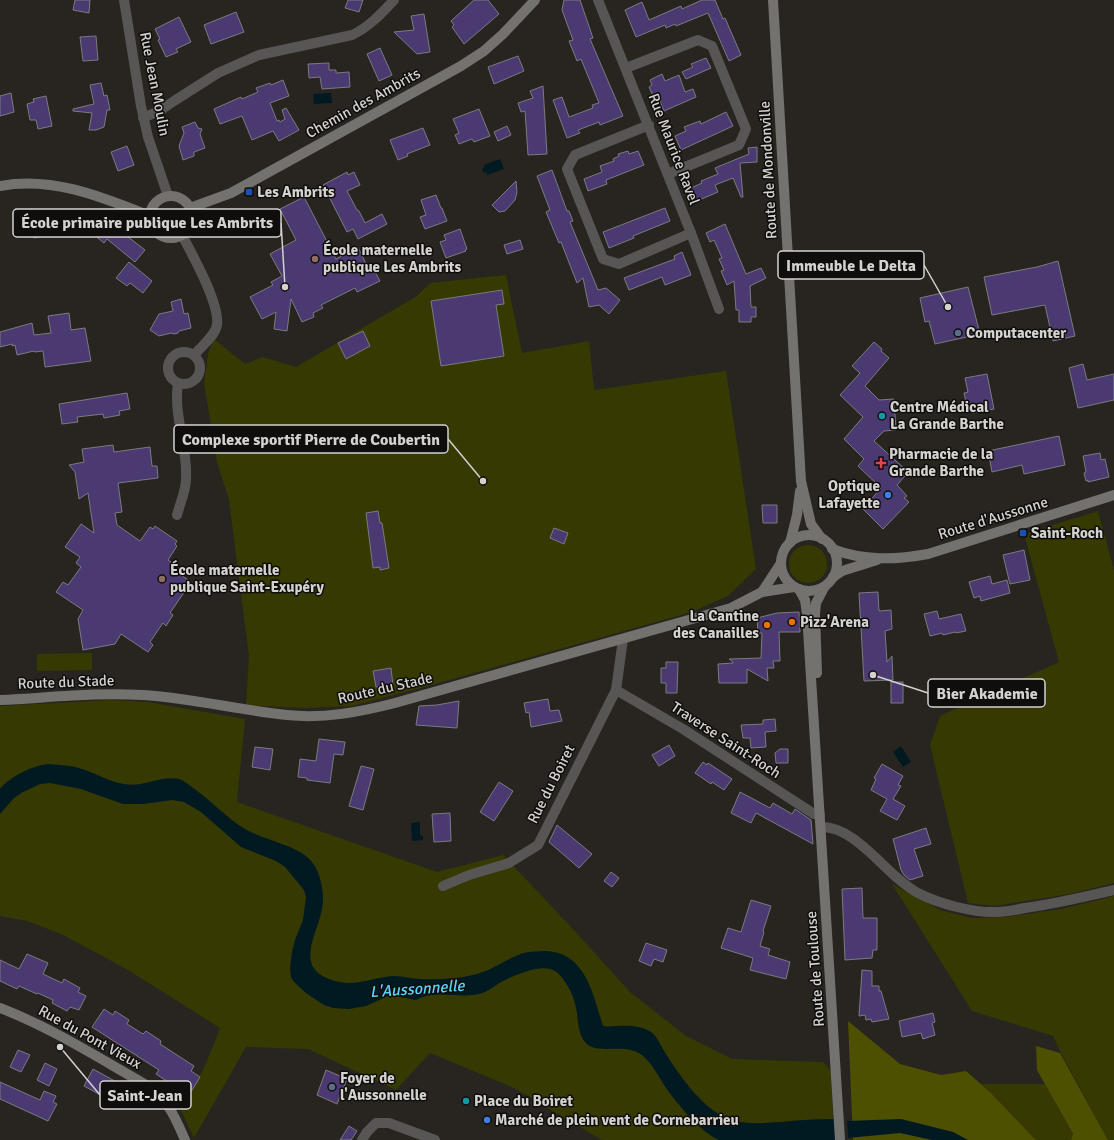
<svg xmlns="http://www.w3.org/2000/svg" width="1114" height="1140" font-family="Signika,sans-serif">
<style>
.green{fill:#363901}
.forest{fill:#4d5001}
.water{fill:#011a22}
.building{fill:#4b3a71;stroke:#7b7a80}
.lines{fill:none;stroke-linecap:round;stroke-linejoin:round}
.street{stroke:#585654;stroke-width:10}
.secondary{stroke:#74726e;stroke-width:10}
.transit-dot{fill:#1a4fb4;stroke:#100e0c;stroke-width:1.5}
.education-dot{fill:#8d6e63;stroke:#100e0c;stroke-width:1.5}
.service-dot{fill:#5c6f8a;stroke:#100e0c;stroke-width:1.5}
.culture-dot{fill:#0f9aa8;stroke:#100e0c;stroke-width:1.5}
.health-dot{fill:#e0444e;stroke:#100e0c;stroke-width:1.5}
.shop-dot{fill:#3f7fe0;stroke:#100e0c;stroke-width:1.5}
.food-dot{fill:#e8710a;stroke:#100e0c;stroke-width:1.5}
.labels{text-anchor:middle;stroke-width:3;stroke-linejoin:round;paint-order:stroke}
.street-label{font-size:15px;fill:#d4d2cf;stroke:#100e0c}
.poi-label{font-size:15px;font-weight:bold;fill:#d4d2cf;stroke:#100e0c;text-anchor:start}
.water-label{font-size:16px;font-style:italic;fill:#5bd5fd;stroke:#100e0c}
.leader{fill:none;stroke:#d4d2cf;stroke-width:1.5}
.callout-dot{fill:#d4d2cf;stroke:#100e0c;stroke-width:1.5}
.callout{fill:#100e0c;stroke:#d4d2cf;stroke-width:1.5}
.callout-label{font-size:16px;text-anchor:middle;font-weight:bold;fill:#d4d2cf}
</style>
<rect width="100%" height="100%" fill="#282520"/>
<g class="green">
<path d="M 506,275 L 522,353 L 589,341 L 594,390 L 726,371 L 756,569 L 728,596 L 692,612 L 428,686 L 352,706 L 305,708 L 246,705 L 249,656 L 229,500 L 217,462 L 204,383 L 208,354 L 214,339 L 245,364 L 263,357 L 296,367 L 417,296 L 430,283 Z"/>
<path d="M 1098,511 L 1114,570 L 1114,883 L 1070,894 L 994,906 L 968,903 L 930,745 L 940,716 L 1059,662 L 1024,534 Z"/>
<circle cx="808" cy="564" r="19"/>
<path d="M 92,653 L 92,670 L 37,671 L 37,654 Z"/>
<path d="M 111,700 L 148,702 L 245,719 L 237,802 L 437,872 L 503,855 L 573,929 L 630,992 L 686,1036 L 732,1059 L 823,1062 L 831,1071 L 834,1140 L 602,1140 L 514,1088 L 430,1053 L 396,1090 L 308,1049 L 246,1047 L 194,1138 L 180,1108 C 199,1083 209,1057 220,1028 L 128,970 L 93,951 L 61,934 L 27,921 L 0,916 L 0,706 Z"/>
<path d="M 892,884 L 940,910 L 972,918 L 1005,917 L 1061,909 L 1114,896 L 1114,1140 L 1108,1140 L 1061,1053 L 1053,1036 L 972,1011 Z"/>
<path d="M 981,1084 L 1045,1084 L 1073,1135 L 1071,1140 L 1036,1140 L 991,1093 Z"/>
</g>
<g class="forest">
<path d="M 848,1021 L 900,1064 L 941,1075 L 966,1071 L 991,1093 L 1036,1140 L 853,1140 Z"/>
<path d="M 1036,1046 L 1060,1053 L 1108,1140 L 1071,1140 L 1073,1134 L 1037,1070 Z"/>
</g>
<g class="water">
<path d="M 331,93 L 332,103 L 314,104 L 313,94 Z"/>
<path d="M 500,159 L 504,169 L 487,175 L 487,173 L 483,172 L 482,170 L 485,166 L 484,165 Z"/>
<path d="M 901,746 L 911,762 L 903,767 L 893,752 Z"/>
<path d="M 48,764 C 59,765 71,765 82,769 C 95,773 110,782 124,784 C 143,788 161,775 179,779 C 183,780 186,783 189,785 C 209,798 225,817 245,829 C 265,841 298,845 312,862 C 321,873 325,895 322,909 C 317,936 292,969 335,981 C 355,987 374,977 394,976 C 403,976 412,979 420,979 C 437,980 456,979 473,975 C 492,971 507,958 524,953 C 530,951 537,952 543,951 C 585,950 593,994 603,1026 C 608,1027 613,1026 618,1026 C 629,1025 642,1026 651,1032 C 658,1037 661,1047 666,1054 C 681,1078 705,1112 732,1120 C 748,1125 764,1123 780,1122 C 799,1120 817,1119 835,1119 L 837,1140 L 719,1140 C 702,1133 680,1107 669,1092 C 660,1080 654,1065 642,1055 C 625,1042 599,1055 587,1044 C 579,1037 578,1023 577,1013 C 575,1002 573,994 567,985 C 564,980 560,974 555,971 C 542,963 516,975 503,981 C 497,984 491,989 485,992 C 463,1001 438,988 416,1000 L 390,995 L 366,1006 L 349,1009 L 333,1008 L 324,1005 L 306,993 L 294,982 L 291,977 L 290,968 L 292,952 L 295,940 L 303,920 L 306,897 L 304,890 L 285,867 L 276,861 L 241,847 L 201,812 L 184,802 L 172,800 L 143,804 L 123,804 L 81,789 L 50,783 L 40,784 L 23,792 L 14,798 L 0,814 L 0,789 C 11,776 32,766 48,764 Z"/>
<path d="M 420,822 L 420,835 L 423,836 L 423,840 L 412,841 L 411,823 Z"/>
<path d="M 901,1119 L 953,1132 L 968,1140 L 932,1140 L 900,1133 L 848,1138 L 847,1121 Z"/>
</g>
<g class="building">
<path d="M 75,0 L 90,0 L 89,13 L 73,10 Z"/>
<path d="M 348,0 L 363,0 L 359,12 L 345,8 Z"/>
<path d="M 474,0 L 488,0 L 499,14 L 464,44 L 452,27 L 454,25 L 451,21 Z"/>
<path d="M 564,0 L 580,0 L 593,38 L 590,39 L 623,116 L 600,125 L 599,122 L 578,130 L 580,133 L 567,138 L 553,100 L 562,97 L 569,117 L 593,108 L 592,105 L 599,103 L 581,59 L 577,61 L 569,41 L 573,40 L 562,10 Z"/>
<path d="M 702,0 L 715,0 L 723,19 L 725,18 L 741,55 L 729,61 L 708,13 L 676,26 L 675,24 L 666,28 L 665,25 L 636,37 L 625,10 L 642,2 L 649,20 L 681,6 L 682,9 Z"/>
<path d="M 236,12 L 244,32 L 211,44 L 204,25 Z"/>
<path d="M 424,14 L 430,52 L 417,54 L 394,32 L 414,30 L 411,16 Z"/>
<path d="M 179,17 L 191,42 L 176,49 L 178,52 L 166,57 L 158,40 L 160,39 L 155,29 Z"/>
<path d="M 96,36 L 98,60 L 83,61 L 80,37 Z"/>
<path d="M 380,48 L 392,75 L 379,81 L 367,54 Z"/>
<path d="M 518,56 L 524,71 L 494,84 L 488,67 Z"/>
<path d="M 706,58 L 711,68 L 686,79 L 682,72 L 693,67 L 691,64 Z"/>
<path d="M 329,63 L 329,70 L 336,70 L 336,73 L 349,72 L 350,87 L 322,89 L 320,77 L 309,78 L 308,64 Z"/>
<path d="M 662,74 L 665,81 L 679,75 L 685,92 L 693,89 L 696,97 L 664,111 L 659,99 L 655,101 L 649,87 L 652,85 L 650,80 Z"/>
<path d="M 283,80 L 289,96 L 270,103 L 277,121 L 279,120 L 280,122 L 285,119 L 282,110 L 286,108 L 299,130 L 279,141 L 273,131 L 252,140 L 242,116 L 220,124 L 214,109 L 241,97 L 242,99 L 258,92 L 256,88 L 270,83 L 271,85 Z"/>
<path d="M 101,83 L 104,96 L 107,95 L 110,110 L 107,110 L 104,127 L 96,130 L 89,130 L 92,113 L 73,111 L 73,109 L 94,104 L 90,85 Z"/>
<path d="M 543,86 L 547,154 L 528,155 L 525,111 L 521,112 L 518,103 L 533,98 L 530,91 Z"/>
<path d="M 11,93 L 14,112 L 0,116 L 0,96 Z"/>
<path d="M 46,96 L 52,126 L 38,129 L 36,120 L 30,120 L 27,104 L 34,102 L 33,99 Z"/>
<path d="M 479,109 L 490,136 L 474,142 L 472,139 L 459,144 L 455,135 L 459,133 L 453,119 Z"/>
<path d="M 726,112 L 733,126 L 681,150 L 675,136 L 686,131 L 684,127 L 700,121 L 701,124 Z"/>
<path d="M 195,122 L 198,128 L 202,129 L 200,134 L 205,148 L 194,152 L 194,156 L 183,160 L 179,146 L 184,133 L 182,127 Z"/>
<path d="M 507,126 L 511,135 L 498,141 L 494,132 Z"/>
<path d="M 423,128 L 430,145 L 407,154 L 408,156 L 398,160 L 390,140 Z"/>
<path d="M 127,146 L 134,165 L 118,171 L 111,152 Z"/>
<path d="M 757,147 L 757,162 L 740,163 L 743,197 L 741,197 L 733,178 L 715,185 L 718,192 L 697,201 L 691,188 L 702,183 L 701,181 L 718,174 L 715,168 L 749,154 L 748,148 Z"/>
<path d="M 628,151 L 629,154 L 638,151 L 644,165 L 606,180 L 607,184 L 588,191 L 584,179 L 602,172 L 600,166 L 614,161 L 613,159 L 619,156 L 618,154 Z"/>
<path d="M 552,170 L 567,211 L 569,211 L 573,221 L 570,222 L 598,290 L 606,288 L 620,300 L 609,314 L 599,305 L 589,307 L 583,278 L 577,283 L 561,242 L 559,243 L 546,212 L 550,210 L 537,176 Z"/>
<path d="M 347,172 L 348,175 L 354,172 L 360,185 L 347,191 L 357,210 L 359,211 L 365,223 L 382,214 L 387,224 L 358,239 L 353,229 L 347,232 L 323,185 Z"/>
<path d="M 516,181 L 517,192 L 515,200 L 505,211 L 499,212 L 492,205 Z"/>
<path d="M 436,195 L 441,208 L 442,208 L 447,221 L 425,229 L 420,217 L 426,215 L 421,200 Z"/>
<path d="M 304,197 L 336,259 L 358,247 L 368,268 L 372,266 L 380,281 L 357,292 L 355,288 L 321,305 L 323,308 L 313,313 L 314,317 L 302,322 L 291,299 L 287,331 L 274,329 L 276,312 L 262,319 L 250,297 L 273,285 L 271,282 L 282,276 L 270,254 L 296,240 L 280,209 Z"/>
<path d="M 665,208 L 670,221 L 633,236 L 634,238 L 609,248 L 603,232 Z"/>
<path d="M 59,218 L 62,232 L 34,238 L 32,223 Z"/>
<path d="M 105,219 L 145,250 L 135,262 L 107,239 L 104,243 L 93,234 Z"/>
<path d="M 725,224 L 746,274 L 761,268 L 766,278 L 750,286 L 751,307 L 756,307 L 756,317 L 751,317 L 751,322 L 739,322 L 739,310 L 736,310 L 734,281 L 727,285 L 721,271 L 724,270 L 719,259 L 722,258 L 714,240 L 710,242 L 706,233 Z"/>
<path d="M 460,229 L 467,249 L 465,250 L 466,251 L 446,258 L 440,242 L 446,240 L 444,235 Z"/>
<path d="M 520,240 L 523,249 L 507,254 L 504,245 Z"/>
<path d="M 682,252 L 691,275 L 665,285 L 662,277 L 629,290 L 624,278 L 675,259 L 674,256 Z"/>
<path d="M 1058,261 L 1075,336 L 1053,341 L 1045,305 L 992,315 L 984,277 L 1037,267 Z"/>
<path d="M 129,262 L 152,281 L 143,293 L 130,283 L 127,286 L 116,278 Z"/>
<path d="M 968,287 L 980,334 L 935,344 L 929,321 L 925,322 L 920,298 Z"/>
<path d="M 502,290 L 504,304 L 496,305 L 504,356 L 441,366 L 431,301 Z"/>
<path d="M 181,299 L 184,314 L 188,313 L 191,328 L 179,331 L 178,333 L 174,334 L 171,333 L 159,336 L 150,330 L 159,314 L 173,311 L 171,302 Z"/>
<path d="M 69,313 L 71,330 L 85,328 L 91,361 L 45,367 L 43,351 L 35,352 L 34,351 L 17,355 L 15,345 L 12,346 L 12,344 L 0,347 L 0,332 L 32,323 L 34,335 L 51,333 L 48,316 Z"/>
<path d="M 363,331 L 370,346 L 346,359 L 338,343 Z"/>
<path d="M 874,342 L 882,349 L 881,351 L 889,358 L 865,386 L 879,400 L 894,399 L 896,430 L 884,431 L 874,441 L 906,470 L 902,474 L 905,476 L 897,485 L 907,496 L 904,498 L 909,502 L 883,529 L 863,509 L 881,488 L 858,466 L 864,459 L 844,439 L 863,417 L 840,395 L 860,373 L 852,366 Z"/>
<path d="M 1083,364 L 1087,380 L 1114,374 L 1114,400 L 1078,408 L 1069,368 Z"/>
<path d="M 987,374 L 994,409 L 972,413 L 971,406 L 967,407 L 964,393 L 968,392 L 965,378 Z"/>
<path d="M 127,393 L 130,409 L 119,411 L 120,415 L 104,418 L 103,414 L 77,417 L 78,422 L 62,424 L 59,404 Z"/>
<path d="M 1059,436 L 1065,465 L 1024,474 L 1022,465 L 992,472 L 988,451 Z"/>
<path d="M 113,445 L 114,452 L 150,447 L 152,466 L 157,466 L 158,478 L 118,483 L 122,512 L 115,513 L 117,525 L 140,541 L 150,527 L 153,529 L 155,526 L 177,541 L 175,544 L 177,546 L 168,560 L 184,571 L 181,575 L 191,582 L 170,613 L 173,615 L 166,626 L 163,623 L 150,642 L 153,645 L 148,652 L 121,634 L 115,644 L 83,650 L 78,619 L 83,610 L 56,592 L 63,582 L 68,585 L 81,567 L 76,563 L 80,557 L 65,547 L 81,524 L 94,533 L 88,493 L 79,499 L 75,472 L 69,465 L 84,462 L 82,449 Z"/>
<path d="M 1100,453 L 1101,460 L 1105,459 L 1109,477 L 1088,482 L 1088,480 L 1086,481 L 1084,473 L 1086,472 L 1083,456 Z"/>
<path d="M 762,505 L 777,505 L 777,523 L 763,523 Z"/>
<path d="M 378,511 L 380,523 L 382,523 L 389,568 L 380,570 L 380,567 L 373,568 L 366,513 Z"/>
<path d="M 554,528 L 568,533 L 564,544 L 550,538 Z"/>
<path d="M 1024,550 L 1030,580 L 1010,584 L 1003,555 Z"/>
<path d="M 990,576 L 992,584 L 1007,580 L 1010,593 L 981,601 L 980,596 L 974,598 L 969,582 Z"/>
<path d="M 878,592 L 879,611 L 891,610 L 892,629 L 885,631 L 887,662 L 892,656 L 893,680 L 864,681 L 859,593 Z"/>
<path d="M 937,611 L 939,619 L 961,614 L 966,631 L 956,633 L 955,632 L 943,635 L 942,633 L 930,636 L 924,614 Z"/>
<path d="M 799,612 L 800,632 L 779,632 L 780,661 L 773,661 L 774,668 L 767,668 L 768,681 L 747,669 L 747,683 L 719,683 L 718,664 L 733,663 L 733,662 L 729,659 L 761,658 L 762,633 L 758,633 L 757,618 L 777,613 Z"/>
<path d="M 666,662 L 678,662 L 677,693 L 666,693 L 666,683 L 661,683 L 661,668 L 666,668 Z"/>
<path d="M 391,668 L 393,685 L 376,687 L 373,671 Z"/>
<rect x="891" y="682" width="12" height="21"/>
<path d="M 548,699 L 550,711 L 559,710 L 562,721 L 531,727 L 529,712 L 526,713 L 524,703 Z"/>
<path d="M 459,701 L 457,728 L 416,725 L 419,706 L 437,705 Z"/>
<path d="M 775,719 L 776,731 L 765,732 L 766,747 L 751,748 L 750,738 L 743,738 L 741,725 L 763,724 L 763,720 Z"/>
<path d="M 319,739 L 345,742 L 343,755 L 334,754 L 330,783 L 307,780 L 307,778 L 298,777 L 300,759 L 316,761 Z"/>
<path d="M 669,745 L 675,756 L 659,766 L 652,755 Z"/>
<path d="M 255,747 L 273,749 L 270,770 L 252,767 Z"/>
<path d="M 780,749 L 788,749 L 788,763 L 776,763 L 775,753 Z"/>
<path d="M 703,762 L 707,765 L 708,763 L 732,779 L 724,790 L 712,782 L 711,784 L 695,773 Z"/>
<path d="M 882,764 L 903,776 L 898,785 L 901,786 L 893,799 L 905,806 L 897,820 L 880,811 L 887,799 L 871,790 L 876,779 L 874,778 Z"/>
<path d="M 361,766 L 374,769 L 363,810 L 349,806 Z"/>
<path d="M 499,782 L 513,791 L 494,821 L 480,812 Z"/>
<path d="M 740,792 L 770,808 L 773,803 L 792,814 L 795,809 L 811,820 L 813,844 L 756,813 L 751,823 L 731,813 Z"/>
<path d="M 450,813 L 451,841 L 434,842 L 432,814 Z"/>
<path d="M 557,825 L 592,854 L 579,868 L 549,842 Z"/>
<path d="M 926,828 L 931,844 L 914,849 L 923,876 L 910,880 L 904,875 L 901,870 L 893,839 Z"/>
<path d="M 611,872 L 619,878 L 612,887 L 604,881 Z"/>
<path d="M 862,888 L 863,918 L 877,918 L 877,950 L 873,950 L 872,958 L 845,960 L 842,889 Z"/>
<path d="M 751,900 L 771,906 L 763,931 L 764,932 L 760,946 L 770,949 L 768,955 L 790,962 L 786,979 L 750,970 L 753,958 L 721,948 L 728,928 L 741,932 Z"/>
<path d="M 646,943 L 667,950 L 663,962 L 654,959 L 651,966 L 639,961 Z"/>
<path d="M 27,954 L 48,963 L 43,974 L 62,983 L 64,979 L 80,988 L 78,992 L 86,996 L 79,1010 L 70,1007 L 67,1011 L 52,1003 L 53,1000 L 38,993 L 37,994 L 19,986 L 17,989 L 0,981 L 0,960 L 19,969 Z"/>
<path d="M 862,970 L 872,971 L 872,986 L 879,986 L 879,991 L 881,991 L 889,1019 L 872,1022 L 871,1019 L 866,1020 L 865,1015 L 859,1016 Z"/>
<path d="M 104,1009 L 113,1015 L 115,1011 L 129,1020 L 127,1024 L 143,1034 L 146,1031 L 161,1041 L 160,1044 L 194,1066 L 191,1071 L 200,1077 L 189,1095 L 187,1093 L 186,1094 L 156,1074 L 159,1070 L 92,1027 Z"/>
<path d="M 933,1013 L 935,1022 L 932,1023 L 935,1035 L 923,1039 L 921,1033 L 902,1037 L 899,1021 Z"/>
<path d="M 18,1050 L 30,1055 L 21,1072 L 10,1067 Z"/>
<path d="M 45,1063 L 57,1069 L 49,1086 L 37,1080 Z"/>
<path d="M 93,1069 L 131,1090 L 121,1106 L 84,1086 Z"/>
<path d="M 326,1070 L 347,1079 L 337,1104 L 317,1095 Z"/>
<path d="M 0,1082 L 40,1100 L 44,1091 L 56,1096 L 53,1102 L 57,1104 L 48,1121 L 0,1099 Z"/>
<path d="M 349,1126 L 357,1131 L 351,1140 L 340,1140 Z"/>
</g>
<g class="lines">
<g class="street">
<path d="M 124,0 L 141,106 L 148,137 L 168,196"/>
<path d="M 598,0 L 691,233 L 719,309"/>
<path d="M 626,68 L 698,40 L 712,46 L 746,129 L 739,145 L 668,174"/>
<path d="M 143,118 L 161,110 L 174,101 L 218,73 L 259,55 L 352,35 C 369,27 381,14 394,0"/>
<path d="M 649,125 L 575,155 L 567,169 L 603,259 L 619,264 L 691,233"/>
<path d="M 182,235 C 192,254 220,304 217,325 C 215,336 201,347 194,355"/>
<circle cx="184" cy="368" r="16"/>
<path d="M 177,515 C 180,503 186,491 186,479 C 188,446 173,416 178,383"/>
<path d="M 616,690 L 683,729 L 814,814 L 820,815"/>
<path d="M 821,827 C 857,826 887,877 918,893 C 939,904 974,913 997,912 C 1006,912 1016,910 1025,908 C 1055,904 1084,897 1114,890"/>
<path d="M 443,886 L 469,875 L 509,863 L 538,845 L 616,690 L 623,639"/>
<path d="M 362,1140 L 367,1132 L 376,1123 L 389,1123 L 435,1140"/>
</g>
<g class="secondary">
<path d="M 773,0 L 801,481 L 811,524 L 822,539"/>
<path d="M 0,186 C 52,176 102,197 150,216"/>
<circle cx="171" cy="217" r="21"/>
<path d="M 190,208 L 231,193 L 461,66 L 484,51 L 503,34 L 535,0"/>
<circle cx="809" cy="563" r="28"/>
<path d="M 790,543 L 797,515 L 800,491"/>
<path d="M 832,549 C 864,561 895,560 928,554 L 1114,495"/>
<path d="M 833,577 L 842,571 L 877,560"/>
<path d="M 799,589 L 805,600 L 807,614 L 840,1140"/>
<path d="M 762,592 L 781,563"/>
<path d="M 817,673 L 815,614 L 816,603 L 825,586"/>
<path d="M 0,700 C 47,698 95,692 143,695 C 191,698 239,710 287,715 C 324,719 360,712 395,703 L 731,608 L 762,592 L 794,587"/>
<path d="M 0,1008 C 50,1027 97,1057 143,1083 C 169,1102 173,1112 185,1140"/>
</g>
</g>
<g class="transit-dot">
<rect x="245" y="188" width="8" height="8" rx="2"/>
<rect x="1019" y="529" width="8" height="8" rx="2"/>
</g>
<g class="education-dot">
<circle cx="315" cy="259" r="4"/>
<circle cx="162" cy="579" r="4"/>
</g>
<g class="service-dot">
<circle cx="958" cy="333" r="4"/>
<circle cx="332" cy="1087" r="4"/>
</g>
<g class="culture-dot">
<circle cx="882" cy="416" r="4"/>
<circle cx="466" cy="1101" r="4"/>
</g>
<path class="health-dot" d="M879 457h4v4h4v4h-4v4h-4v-4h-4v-4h4z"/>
<g class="shop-dot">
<circle cx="888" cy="495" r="4"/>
<circle cx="487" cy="1120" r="4"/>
</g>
<g class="food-dot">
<circle cx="792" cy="622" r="4"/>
<circle cx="767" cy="625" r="4"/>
</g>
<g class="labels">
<g class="street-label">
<text transform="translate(155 84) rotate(79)" y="5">Rue Jean Moulin</text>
<text transform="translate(363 103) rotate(-29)" y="5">Chemin des Ambrits</text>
<text transform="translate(674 149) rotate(69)" y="5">Rue Maurice Ravel</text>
<text transform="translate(768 170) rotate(-93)" y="5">Route de Mondonville</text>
<text transform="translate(993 518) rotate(-17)" y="5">Route d'Aussonne</text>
<text transform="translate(66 682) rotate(-2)" y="5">Route du Stade</text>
<text transform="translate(385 688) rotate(-13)" y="5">Route du Stade</text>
<text transform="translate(726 740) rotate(33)" y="5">Traverse Saint-Roch</text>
<text transform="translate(551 784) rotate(-63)" y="5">Rue du Boiret</text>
<text transform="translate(815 969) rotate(-94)" y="5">Route de Toulouse</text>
<text transform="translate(90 1037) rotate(29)" y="5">Rue du Pont Vieux</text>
</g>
<g class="poi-label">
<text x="257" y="197">Les Ambrits</text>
<text x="323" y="255">École maternelle<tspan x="323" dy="17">publique Les Ambrits</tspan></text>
<text x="966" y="338">Computacenter</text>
<text x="890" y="412">Centre Médical<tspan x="890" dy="17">La Grande Barthe</tspan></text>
<text x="889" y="459">Pharmacie de la<tspan x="889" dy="17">Grande Barthe</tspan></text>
<text x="880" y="491" text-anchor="end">Optique<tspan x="880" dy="17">Lafayette</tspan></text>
<text x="1031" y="538">Saint-Roch</text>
<text x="170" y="575">École maternelle<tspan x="170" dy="17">publique Saint-Exupéry</tspan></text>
<text x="759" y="621" text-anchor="end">La Cantine<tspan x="759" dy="17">des Canailles</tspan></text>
<text x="800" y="627">Pizz'Arena</text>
<text x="340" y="1083">Foyer de<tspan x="340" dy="17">l'Aussonnelle</tspan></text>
<text x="474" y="1106">Place du Boiret</text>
<text x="495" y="1125">Marché de plein vent de Cornebarrieu</text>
</g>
<g class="water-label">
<text transform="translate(417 988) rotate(-4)" y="6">L'Aussonnelle</text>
</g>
</g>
<path class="leader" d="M285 287L281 223M948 307L924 265M483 481L448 439M873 675L928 693M60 1047L100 1095"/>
<g class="callout-dot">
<circle cx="285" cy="287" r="4"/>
<circle cx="948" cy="307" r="4"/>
<circle cx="483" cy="481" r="4"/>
<circle cx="873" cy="675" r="4"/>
<circle cx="60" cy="1047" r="4"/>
</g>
<g class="callout">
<rect x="13" y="209" width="268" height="28" rx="4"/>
<rect x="778" y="251" width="146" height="28" rx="4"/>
<rect x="174" y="425" width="274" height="28" rx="4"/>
<rect x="928" y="679" width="117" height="28" rx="4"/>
<rect x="100" y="1081" width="91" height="28" rx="4"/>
</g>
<g class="callout-label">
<text x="147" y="228">École primaire publique Les Ambrits</text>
<text x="851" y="271">Immeuble Le Delta</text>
<text x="311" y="445">Complexe sportif Pierre de Coubertin</text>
<text x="987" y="699">Bier Akademie</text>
<text x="145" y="1101">Saint-Jean</text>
</g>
</svg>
